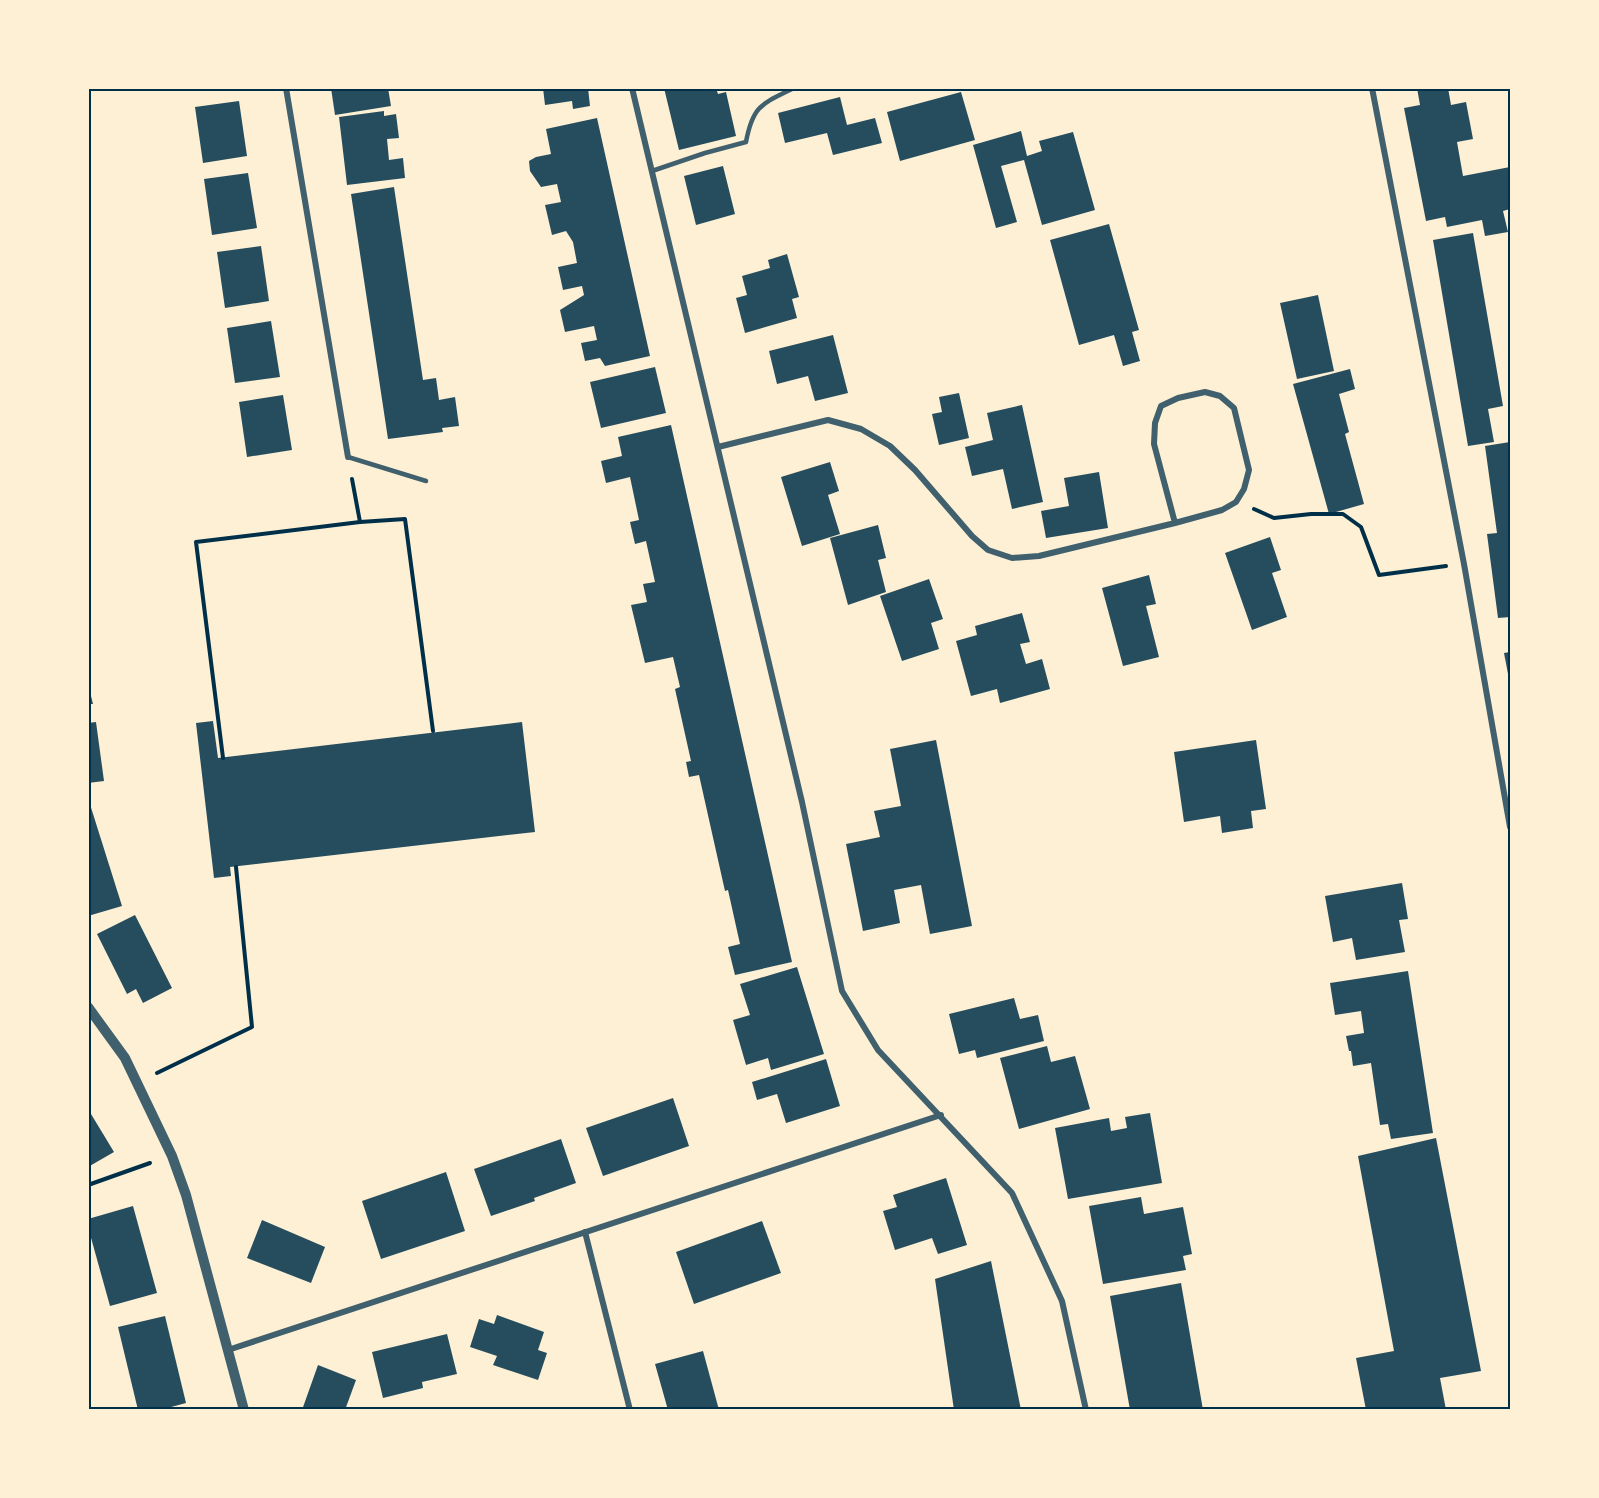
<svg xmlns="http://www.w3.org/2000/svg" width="1599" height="1498" font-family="Figtree,sans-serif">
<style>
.building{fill:#264d5e}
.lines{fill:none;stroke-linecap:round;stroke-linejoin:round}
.path{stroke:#003049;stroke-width:4}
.service{stroke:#3f606c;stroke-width:4.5}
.minor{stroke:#3f606c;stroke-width:6}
.tertiary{stroke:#3f606c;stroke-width:10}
.neatline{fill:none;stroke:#003049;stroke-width:2}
</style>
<rect width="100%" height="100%" fill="#fdf0d5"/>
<g class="building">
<path d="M 331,88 L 388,88 L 391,106 L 335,115 Z"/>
<path d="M 543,88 L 588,88 L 590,106 L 573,109 L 572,101 L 545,105 Z"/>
<path d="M 664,88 L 716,88 L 718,94 L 726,92 L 736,136 L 679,150 Z"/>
<path d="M 1417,88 L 1448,88 L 1451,105 L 1466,102 L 1473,139 L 1457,142 L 1463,176 L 1510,167 L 1510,209 L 1503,211 L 1508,232 L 1485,236 L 1482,220 L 1447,227 L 1445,217 L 1426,221 L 1404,108 L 1420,105 Z"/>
<path d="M 961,92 L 975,140 L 900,161 L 887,112 Z"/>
<path d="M 840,97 L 847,125 L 875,118 L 882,143 L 833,155 L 827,133 L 785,143 L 778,113 Z"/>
<path d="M 239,101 L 247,156 L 203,163 L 195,107 Z"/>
<path d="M 384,111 L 384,116 L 396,114 L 399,138 L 387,139 L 389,160 L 403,158 L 405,178 L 347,185 L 339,117 Z"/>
<path d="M 597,118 L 650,356 L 605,366 L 600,358 L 585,361 L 581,343 L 597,340 L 594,326 L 565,332 L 560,310 L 584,295 L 582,286 L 563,290 L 558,267 L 577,263 L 573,242 L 566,231 L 552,235 L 545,205 L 561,202 L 557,184 L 541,187 L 530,171 L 529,161 L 536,157 L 551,154 L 546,129 Z"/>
<path d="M 1021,131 L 1027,156 L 1042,151 L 1039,141 L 1073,132 L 1095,210 L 1042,225 L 1024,160 L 1001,166 L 1017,222 L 996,228 L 973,145 Z"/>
<path d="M 723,166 L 735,214 L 696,225 L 684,176 Z"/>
<path d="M 248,173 L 257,228 L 212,235 L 204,179 Z"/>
<path d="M 394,187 L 423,380 L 436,378 L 439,400 L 455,397 L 459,426 L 442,428 L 443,432 L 388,439 L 351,194 Z"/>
<path d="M 1109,224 L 1139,330 L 1132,332 L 1140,361 L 1123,366 L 1114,335 L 1079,345 L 1050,240 Z"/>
<path d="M 1473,233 L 1503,406 L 1488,409 L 1494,442 L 1468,446 L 1433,240 Z"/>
<path d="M 261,246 L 269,301 L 225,308 L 217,252 Z"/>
<path d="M 787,254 L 799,297 L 792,299 L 797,318 L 745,333 L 736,298 L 747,295 L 742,276 L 770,268 L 768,260 Z"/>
<path d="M 1318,295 L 1334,371 L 1297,379 L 1280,303 Z"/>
<path d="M 271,321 L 280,377 L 235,383 L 227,328 Z"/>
<path d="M 833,335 L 848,393 L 815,401 L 808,376 L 777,384 L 769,351 Z"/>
<path d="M 655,367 L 666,413 L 601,428 L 590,382 Z"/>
<path d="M 1350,369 L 1355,389 L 1339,394 L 1349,432 L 1345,434 L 1364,504 L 1329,514 L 1293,384 Z"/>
<path d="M 959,393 L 969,438 L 939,445 L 932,414 L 942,412 L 939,397 Z"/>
<path d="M 283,395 L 292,450 L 247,457 L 239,402 Z"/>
<path d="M 1022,405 L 1043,502 L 1012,509 L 1003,469 L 972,476 L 965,447 L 993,440 L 987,413 Z"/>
<path d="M 671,425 L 792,962 L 735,975 L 728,947 L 740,944 L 728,890 L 725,891 L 699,775 L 689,777 L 686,762 L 691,761 L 675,689 L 680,687 L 673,657 L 645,663 L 631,605 L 647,602 L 643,584 L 655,582 L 646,541 L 635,544 L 630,522 L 639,520 L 630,477 L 606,483 L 601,461 L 622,456 L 618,437 Z"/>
<path d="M 1510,442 L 1510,617 L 1498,618 L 1487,534 L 1497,533 L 1485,446 Z"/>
<path d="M 830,462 L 839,491 L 828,495 L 840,534 L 802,546 L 781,477 Z"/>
<path d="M 1099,472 L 1108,528 L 1046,538 L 1041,511 L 1069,506 L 1064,478 Z"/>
<path d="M 878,525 L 886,558 L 878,560 L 886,592 L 848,605 L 830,538 Z"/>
<path d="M 1270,537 L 1281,570 L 1272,573 L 1287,617 L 1252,630 L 1225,553 Z"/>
<path d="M 1149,575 L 1156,604 L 1146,606 L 1159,657 L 1123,666 L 1102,588 Z"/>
<path d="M 929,579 L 943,619 L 931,623 L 939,649 L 902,661 L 880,596 Z"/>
<path d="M 1022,613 L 1030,642 L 1020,644 L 1026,664 L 1042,659 L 1050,689 L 1000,703 L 997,689 L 971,696 L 956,641 L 977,635 L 975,626 Z"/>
<path d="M 1510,652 L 1510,679 L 1509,679 L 1504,653 Z"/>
<path d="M 88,684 L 93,704 L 88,704 Z"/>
<path d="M 213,721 L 218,758 L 522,722 L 535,832 L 230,867 L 231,876 L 214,878 L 196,723 Z"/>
<path d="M 96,722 L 104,781 L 88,783 L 88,723 Z"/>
<path d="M 936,740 L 972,926 L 930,934 L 921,885 L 894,890 L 900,923 L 863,931 L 846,844 L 880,837 L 874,811 L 901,806 L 890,749 Z"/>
<path d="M 1256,740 L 1266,809 L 1251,811 L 1253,828 L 1222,833 L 1220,816 L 1184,822 L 1174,752 Z"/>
<path d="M 88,798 L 122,906 L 88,916 Z"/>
<path d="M 1402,883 L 1408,919 L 1399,920 L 1405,952 L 1356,960 L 1352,938 L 1333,942 L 1325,896 Z"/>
<path d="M 135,915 L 172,988 L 143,1003 L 136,989 L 127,994 L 97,934 Z"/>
<path d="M 797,967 L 824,1054 L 771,1070 L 768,1058 L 746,1065 L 733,1020 L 750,1015 L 740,984 Z"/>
<path d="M 1408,971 L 1433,1133 L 1391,1139 L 1388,1124 L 1380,1125 L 1371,1063 L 1353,1066 L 1351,1051 L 1349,1051 L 1346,1036 L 1364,1033 L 1361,1011 L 1335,1015 L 1330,983 Z"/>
<path d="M 1014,998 L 1020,1019 L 1038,1015 L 1044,1041 L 977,1058 L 975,1050 L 959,1054 L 949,1014 Z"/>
<path d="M 1047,1046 L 1051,1062 L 1075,1056 L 1090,1109 L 1019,1129 L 1000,1058 Z"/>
<path d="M 826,1059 L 840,1106 L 786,1123 L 777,1094 L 757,1100 L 752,1082 Z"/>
<path d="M 673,1098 L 689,1146 L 603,1176 L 586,1128 Z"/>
<path d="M 88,1109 L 114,1152 L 88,1167 Z"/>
<path d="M 1150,1113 L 1162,1183 L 1068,1199 L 1055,1128 L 1109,1118 L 1111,1131 L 1127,1128 L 1125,1117 Z"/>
<path d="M 1436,1138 L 1481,1371 L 1440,1378 L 1446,1410 L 1366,1410 L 1356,1358 L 1394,1351 L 1358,1156 Z"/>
<path d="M 561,1139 L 576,1183 L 534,1198 L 535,1201 L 491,1216 L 474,1169 Z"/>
<path d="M 446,1172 L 465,1231 L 381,1259 L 362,1201 Z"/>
<path d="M 946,1178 L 967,1245 L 938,1254 L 932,1238 L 895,1250 L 883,1211 L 897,1207 L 893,1195 Z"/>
<path d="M 1141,1197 L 1144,1214 L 1183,1207 L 1192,1254 L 1183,1256 L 1186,1270 L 1103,1284 L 1089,1206 Z"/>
<path d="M 133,1206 L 157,1293 L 110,1306 L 88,1227 L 88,1219 Z"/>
<path d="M 262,1220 L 325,1247 L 311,1283 L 247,1258 Z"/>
<path d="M 762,1221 L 781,1273 L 694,1304 L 676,1252 Z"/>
<path d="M 991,1261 L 1021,1410 L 954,1410 L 935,1279 Z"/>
<path d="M 1181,1283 L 1203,1410 L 1130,1410 L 1110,1296 Z"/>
<path d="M 497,1315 L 544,1332 L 538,1350 L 547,1353 L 538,1380 L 493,1365 L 497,1356 L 470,1347 L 479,1319 L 494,1324 Z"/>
<path d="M 165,1316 L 186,1403 L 160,1410 L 138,1410 L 118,1327 Z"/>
<path d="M 447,1334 L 457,1374 L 422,1382 L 423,1388 L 383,1398 L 372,1352 Z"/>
<path d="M 703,1351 L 719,1410 L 668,1410 L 655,1364 Z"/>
<path d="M 318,1365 L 356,1380 L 345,1410 L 302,1410 Z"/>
</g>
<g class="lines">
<g class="path">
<path d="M 352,479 L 360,522 L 405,519 L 433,731"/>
<path d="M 1254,509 L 1274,518 L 1311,514 L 1343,514 L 1361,527 L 1379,575 L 1446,566"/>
<path d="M 223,758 L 196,542 L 360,522"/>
<path d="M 157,1073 L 252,1027 L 236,867"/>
<path d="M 88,1185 L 150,1163"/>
</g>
<g class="service">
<path d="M 652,171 L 705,153 L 746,142 C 753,105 762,104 794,88"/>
<path d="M 348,457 L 426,481"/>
</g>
<g class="minor">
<path d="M 286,88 L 348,457"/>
<path d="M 632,88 L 802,802 L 842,991 L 878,1050 L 1012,1193 L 1062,1301 L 1086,1410"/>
<path d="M 1372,88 L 1464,564 L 1510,827"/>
<path d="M 718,447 L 828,420 L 861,429 L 890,446 L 915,470 L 972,536 L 988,550 L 1012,558 L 1039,556 L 1175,523 L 1154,444 L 1155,423 L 1161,406 L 1178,398 L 1205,392 L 1220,396 L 1234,408 L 1249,470 L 1244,489 L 1236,502 L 1222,510 L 1175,523"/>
<path d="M 585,1232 L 630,1410"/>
<path d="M 228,1350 L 941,1115"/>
</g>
<path class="tertiary" d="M 88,1007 L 125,1058 L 172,1156 L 186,1195 L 244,1410"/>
</g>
<rect width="1599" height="1498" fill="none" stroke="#fdf0d5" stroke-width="180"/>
<rect x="90" y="90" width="1419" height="1318" class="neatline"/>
</svg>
